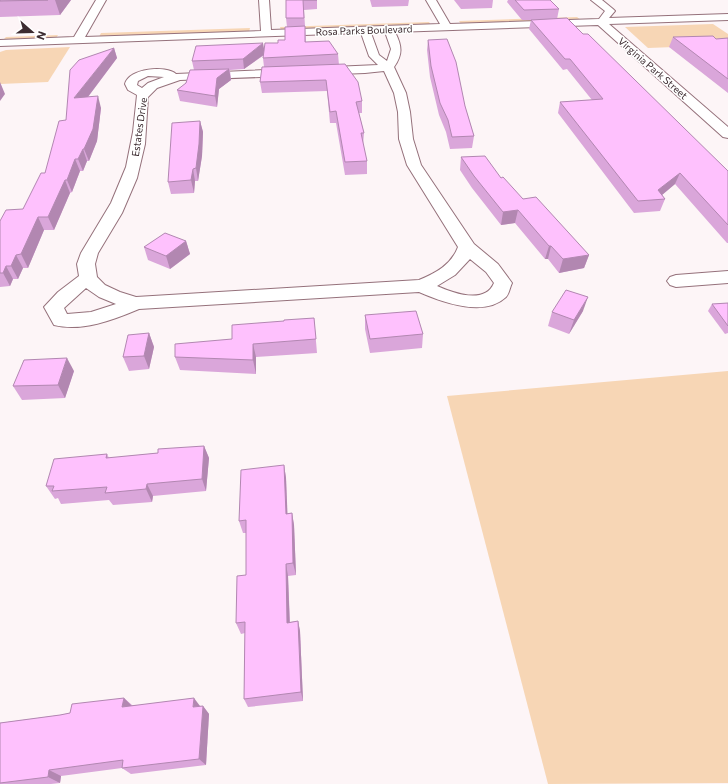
<svg xmlns="http://www.w3.org/2000/svg" width="728" height="784" viewBox="0 0 728 784" font-family="Commissioner,sans-serif">
<style>
.green{fill:#f7d6b5}
.lines{fill:none;stroke-linecap:round;stroke-linejoin:round}
.minor-casing{stroke:#95717b;stroke-width:2}
.minor{fill:#fff;fill-rule:evenodd}
.wall{fill:#daa6da}
.shaded-wall{fill:#b287b1}
.building{fill:#fec1fd;stroke:#b287b1}
.labels{text-anchor:middle;dominant-baseline:central;stroke-width:3;stroke-linejoin:round;paint-order:stroke}
.far-street-label{font-size:10px;fill:#3c2c31;stroke:#fff}
</style>
<rect width="100%" height="100%" fill="#fdf5f7"/>
<g class="green">
<path d="M577,17L581,20L461,24L459,21Z"/>
<path d="M429,22L431,25L281,30L280,27Z"/>
<path d="M713,24L728,34V45L648,48L625,27Z"/>
<path d="M250,28L249,32L99,37L101,33Z"/>
<path d="M58,35L56,38L3,40L6,37Z"/>
<path d="M70,47L48,82L0,84V52L6,50Z"/>
<path d="M728,371V783L548,784L447,396Z"/>
</g>
<g class="lines">
<defs>
<g id="minor">
<path d="M96,0H106L85,37L261,31L259,0H269L271,30L440,24L426,0H436L450,24L599,19L605,11L591,0H602L613,9L615,11L609,18L728,14V20L609,24L728,127V138L723,137L598,25L395,32C402,46 403,54 394,67L406,93L410,112L413,139L421,165L474,244L498,264L512,283C510,287 509,294 506,297C484,318 442,302 419,292L139,309C113,320 82,332 54,325L44,307L58,292L79,276L77,264L81,253L111,203L126,167L133,132L137,95L128,90L125,84C129,68 166,65 176,74L378,65L369,56L361,33L0,46V40L74,37ZM385,32L391,49L387,61L379,55L371,33ZM384,71L394,93L398,112L399,139L407,165L458,247C451,265 436,273 419,280L136,297L120,292L105,285L97,277L95,264L98,253L122,213L137,178L145,144L148,97L157,88L180,80L365,73ZM148,76L164,77L148,83L142,88L137,85L138,81ZM470,259L486,272L494,283C485,305 453,293 437,286L455,275ZM86,288L99,297L116,304L91,312L67,314L64,308Z"/>
<path d="M728,271V283L676,287L670,285L667,281L670,277L676,275Z"/>
</g>
</defs>
<use href="#minor" class="minor-casing"/>
<use href="#minor" class="minor"/>
</g>
<g class="wall">
<path d="M0,0H71L60,15L0,17Z"/>
<path d="M286,0H317V9L304,10L306,42L338,54L339,65L362,101V113H359L364,133L363,145L367,161V174L345,175L336,123H330L327,91L262,93L260,82L264,67L263,58L264,55L244,69L230,70L231,80L219,89L217,107L180,101L177,90L186,83L194,70L192,61L264,50L285,40L287,27L286,18Z"/>
<path d="M370,0H409L408,6L372,7Z"/>
<path d="M454,0H493L492,8L461,9Z"/>
<path d="M508,0H550L559,9L557,19L583,34L728,171V243H727L675,184L662,195L665,199L660,211L634,213L558,113L560,102L592,100L567,69L563,70L529,29L531,20H522L507,2Z"/>
<path d="M673,37L716,39L728,38V93L669,47Z"/>
<path d="M428,40L465,106L474,136L472,148L450,149L446,132L439,115L430,77L427,50Z"/>
<path d="M114,48L117,58L88,97L101,108L97,141L89,161H87L83,171H80L72,192L70,193L54,230H44L28,268H23L18,279H13L10,286L0,287V221L23,209L45,173L66,120Z"/>
<path d="M200,121L203,132L202,156L198,181H195L194,193L171,194L168,182Z"/>
<path d="M461,157L501,178L523,199L589,255L584,268L559,273L548,259H545L515,223L501,225L472,188L460,170Z"/>
<path d="M186,241L190,254L170,269L148,260L144,247Z"/>
<path d="M728,303V333L725,334L708,311L712,304Z"/>
<path d="M583,311L569,334L548,326L552,312Z"/>
<path d="M365,315L423,334L422,348L370,353L365,329Z"/>
<path d="M314,318L317,353L256,357V374L180,370L175,357L232,339L284,321Z"/>
<path d="M149,333L154,347L149,369L129,371L123,357Z"/>
<path d="M74,371L65,398L22,400L13,386Z"/>
<path d="M204,446L209,458L206,491L153,496L152,502L113,505L109,500L61,504L58,498L55,499L46,486L107,454L109,458L158,453Z"/>
<path d="M284,465L286,478L287,513H292L294,525L296,575L288,576L290,622L298,621L300,631L303,701L248,707L244,699L245,633L241,634L236,623L246,575V533H243L239,521Z"/>
<path d="M124,698L132,705L203,706L209,714L206,765L131,774L122,768L61,776L60,783L51,784H0V723L60,715L70,713Z"/>
</g>
<g class="shaded-wall">
<path d="M55,0H71L60,15Z"/>
<path d="M263,43L265,54L244,69L243,59Z"/>
<path d="M114,48L117,58L78,110L74,98Z"/>
<path d="M229,69L231,80L219,89L217,107L215,96L217,78Z"/>
<path d="M0,82L5,94L0,101Z"/>
<path d="M98,96L101,108L97,141L89,161L84,149Z"/>
<path d="M200,121L203,132L202,156L198,181L196,168Z"/>
<path d="M83,149L87,161L83,171L78,159Z"/>
<path d="M75,159L80,171L72,192L67,180Z"/>
<path d="M193,169L195,181L194,193L191,180Z"/>
<path d="M680,173L675,184L656,200L658,190Z"/>
<path d="M65,180L70,193L54,230L48,217Z"/>
<path d="M518,210L515,223L501,225L503,212Z"/>
<path d="M38,217L44,230L28,268L21,254Z"/>
<path d="M186,241L190,254L170,269L166,256Z"/>
<path d="M549,246H551L548,259H545Z"/>
<path d="M16,255L23,268L18,279L11,266Z"/>
<path d="M589,255L584,268L559,273L563,259Z"/>
<path d="M6,266L13,279L10,286L3,273Z"/>
<path d="M588,297L583,311L569,334L574,320Z"/>
<path d="M149,333L154,347L149,369L144,356Z"/>
<path d="M253,344L256,357V374L253,360Z"/>
<path d="M67,358L74,371L65,398L58,385Z"/>
<path d="M204,446L209,458L206,491L202,479Z"/>
<path d="M284,465L286,478L288,526L286,514Z"/>
<path d="M147,484L153,496L152,502L146,489Z"/>
<path d="M292,513L294,525L296,575L293,563Z"/>
<path d="M286,564L288,576L290,633L287,623Z"/>
<path d="M298,621L300,631L303,701L301,692Z"/>
<path d="M124,698L132,706L122,707Z"/>
<path d="M194,698L200,706L193,707Z"/>
<path d="M203,706L209,714L206,765L199,759Z"/>
<path d="M49,770L61,776L60,783L48,777Z"/>
</g>
<g class="building">
<path d="M0,0H48L0,1Z"/>
<path d="M286,0H317H303L304,18H286Z"/>
<path d="M515,0H550L559,9L524,10Z"/>
<path d="M567,18L583,34H588L728,171V225L680,173L658,190L665,199L638,201L560,102L603,99L570,59H565L531,20Z"/>
<path d="M305,26V42L329,41L338,54L263,58L265,43H278V40H285V27Z"/>
<path d="M713,36L716,39L728,38V79L673,37Z"/>
<path d="M447,39L456,62L465,106L474,136L452,137L448,120L440,103L431,66L428,40Z"/>
<path d="M263,43L243,59L192,61L196,46Z"/>
<path d="M114,48L74,98L98,96L93,129L84,149H83L78,159H75L67,180H65L48,217H38L21,254L16,255L11,266H6L3,273H0V221L6,210L23,209L41,173H45L59,121L66,120L70,70L79,60Z"/>
<path d="M345,64L358,82L362,101L356,102L364,133H361L367,161L345,162L336,111L330,112L326,80L260,82L262,67Z"/>
<path d="M229,69L217,78L215,96L177,90L186,83L190,70Z"/>
<path d="M200,121L199,144L196,168L193,169L191,180L168,182L172,123Z"/>
<path d="M485,156L501,178L503,177L523,199L536,197L589,255L563,259L551,246H549L518,210L503,212L474,176L461,157Z"/>
<path d="M165,233L186,241L166,256L144,247Z"/>
<path d="M566,290L588,297L574,320L552,312Z"/>
<path d="M728,303V326L712,304Z"/>
<path d="M416,311L423,334L370,339L365,315Z"/>
<path d="M314,318L316,339L253,344V360L175,357V344L232,339V325L284,321V320Z"/>
<path d="M149,333L144,356L123,357L128,335Z"/>
<path d="M67,358L58,385L13,386L24,360Z"/>
<path d="M204,446L202,479L147,484L146,489L105,493L107,487L52,491L54,486H46L54,459L107,454L106,458L158,453V449Z"/>
<path d="M284,465L286,514L292,513L293,563L286,564L287,623L298,621L301,692L244,699L245,622L236,623L237,576L246,575V520L239,521L241,470Z"/>
<path d="M124,698L122,707L194,698L193,707L203,706L199,759L122,768L123,760L49,770L48,777L0,783V723L60,715L70,713L72,704Z"/>
</g>
<g class="labels">
<g class="far-street-label">
<text transform="translate(364 30) rotate(-2)">Rosa Parks Boulevard</text>
<text transform="translate(653 68) rotate(41)">Virginia Park Street</text>
<text transform="translate(139 127) rotate(-82)">Estates Drive</text>
</g>
</g>
<g transform="translate(32 32) rotate(110)" stroke="#ffffff" stroke-width="3" paint-order="stroke">
<path d="M0-3L7 15L0 10L-7 15Z" fill="#3c2c31"/>
<text y="-6" font-size="11" font-weight="bold" text-anchor="middle" fill="#3c2c31">N</text>
</g>
</svg>
